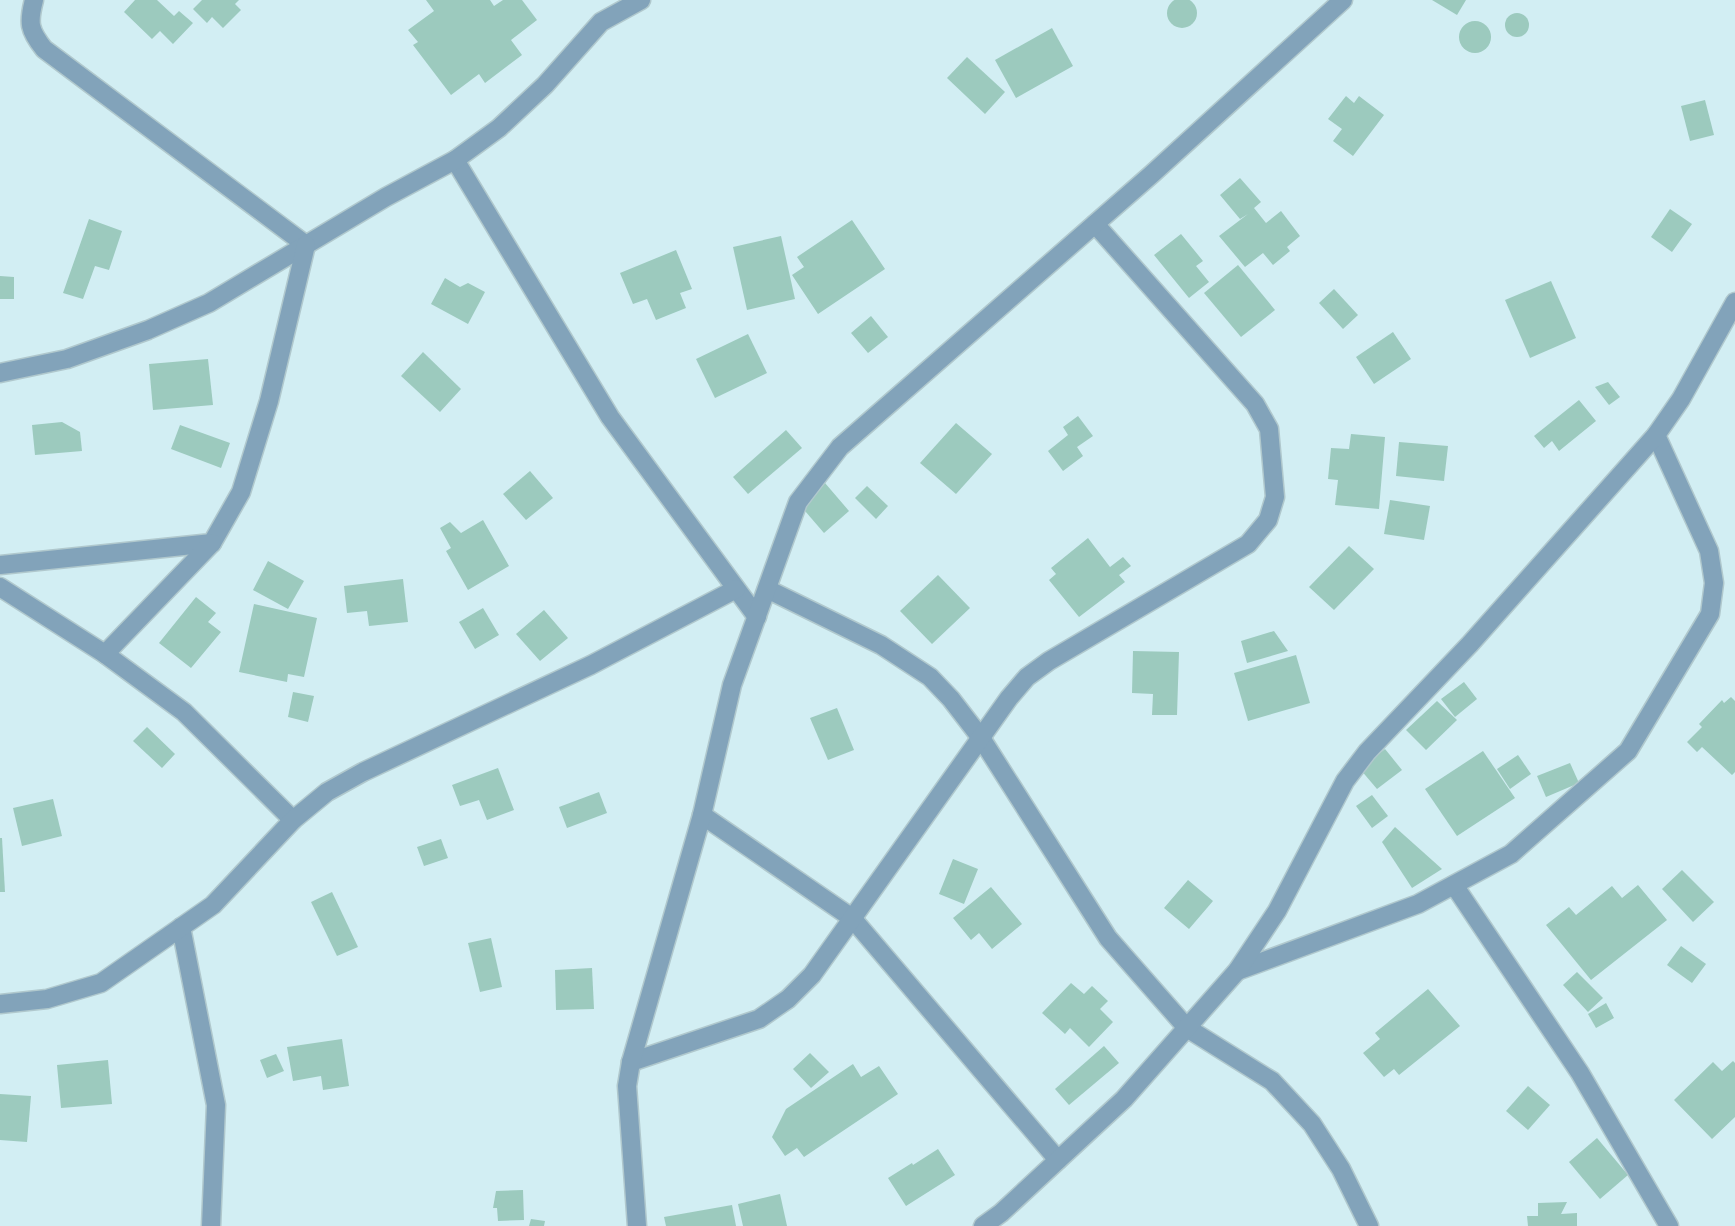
<svg xmlns="http://www.w3.org/2000/svg" width="1735" height="1226" viewBox="0 0 1735 1226" font-family="'Archivo Narrow',sans-serif">
<style>
.building{fill:#9ccabe}
.lines{fill:none;stroke-linecap:round;stroke-linejoin:round}
.street-casing{stroke:#b0c8cd;stroke-width:21}
.street{stroke:#82a3ba;stroke-width:18}
</style>
<rect width="100%" height="100%" fill="#d2eef3"/>
<g class="building">
<circle cx="1182" cy="13" r="15"/>
<path d="M135,0H157L174,16L179,11L193,23L173,44L160,31L152,39L124,12Z"/>
<path d="M202,0H239L235,4L241,10L223,28L212,17L207,23L193,9Z"/>
<path d="M426,0H490L494,6L503,0H522L537,20L511,40L522,55L485,83L479,74L451,95L413,45L418,42L408,30L434,11Z"/>
<path d="M1432,0H1466L1457,15Z"/>
<circle cx="1517" cy="25" r="12"/>
<circle cx="1475" cy="37" r="16"/>
<path d="M1052,28L1073,66L1016,98L995,60Z"/>
<path d="M967,57L1005,92L985,114L947,78Z"/>
<path d="M1346,96L1354,103L1359,96L1384,115L1353,156L1333,141L1342,129L1328,119Z"/>
<path d="M1705,100L1714,135L1690,141L1681,106Z"/>
<path d="M1240,178L1261,202L1254,208L1266,223L1281,211L1300,236L1287,247L1290,251L1273,265L1263,253L1245,267L1219,236L1248,214L1240,219L1220,195Z"/>
<path d="M1670,209L1692,224L1672,252L1651,237Z"/>
<path d="M89,219L122,231L109,270L95,266L83,299L63,293Z"/>
<path d="M852,220L885,269L818,314L792,275L804,267L797,257Z"/>
<path d="M1181,234L1203,261L1196,266L1209,282L1189,298L1154,255Z"/>
<path d="M781,236L795,299L747,310L733,247Z"/>
<path d="M676,250L692,289L680,293L686,308L656,320L647,299L633,304L620,273Z"/>
<path d="M1238,265L1275,310L1241,337L1204,293Z"/>
<path d="M0,276L14,277V299H0Z"/>
<path d="M445,278L460,287L468,283L485,292L468,324L431,304Z"/>
<path d="M1551,281L1576,338L1530,358L1505,300Z"/>
<path d="M1334,289L1358,315L1343,329L1319,303Z"/>
<path d="M871,316L888,337L868,353L851,333Z"/>
<path d="M1393,332L1411,359L1374,384L1356,357Z"/>
<path d="M748,334L767,373L715,398L696,359Z"/>
<path d="M423,352L461,389L440,412L401,376Z"/>
<path d="M208,359L213,405L153,410L149,364Z"/>
<path d="M1608,382L1620,397L1609,405L1595,387Z"/>
<path d="M1579,400L1596,421L1559,451L1552,441L1544,448L1534,436Z"/>
<path d="M1078,416L1093,436L1077,447L1083,456L1063,471L1048,451L1068,435L1063,427Z"/>
<path d="M62,422L80,432L82,451L35,455L32,425Z"/>
<path d="M956,423L992,454L956,494L920,463Z"/>
<path d="M180,425L230,443L221,468L171,449Z"/>
<path d="M786,430L802,448L748,494L733,477Z"/>
<path d="M1351,434L1385,437L1379,509L1335,505L1338,480L1328,479L1331,448L1349,449Z"/>
<path d="M1399,442L1448,446L1444,481L1396,476Z"/>
<path d="M530,471L553,498L526,520L503,494Z"/>
<path d="M825,483L849,511L824,533L799,504Z"/>
<path d="M867,486L888,506L876,519L855,498Z"/>
<path d="M1390,500L1430,506L1424,540L1384,534Z"/>
<path d="M483,520L509,566L468,590L446,551L451,548L440,528L450,522L461,533Z"/>
<path d="M1088,538L1110,567L1123,557L1131,566L1119,575L1125,582L1079,617L1049,580L1056,574L1051,568Z"/>
<path d="M1349,546L1374,569L1334,610L1309,587Z"/>
<path d="M268,561L304,581L288,609L253,590Z"/>
<path d="M938,575L970,608L932,644L900,611Z"/>
<path d="M403,579L408,622L369,626L367,611L347,613L344,586Z"/>
<path d="M196,597L216,613L208,622L221,632L191,668L159,643Z"/>
<path d="M254,604L317,618L304,677L288,674L287,682L239,672Z"/>
<path d="M483,608L499,635L475,649L459,622Z"/>
<path d="M544,610L568,638L540,661L516,634Z"/>
<path d="M1274,631L1288,651L1247,663L1241,641Z"/>
<path d="M1133,651L1179,652L1177,715H1152L1153,694L1132,693Z"/>
<path d="M1296,655L1310,703L1248,721L1234,673Z"/>
<path d="M1464,682L1477,699L1455,717L1441,699Z"/>
<path d="M293,692L314,696L308,722L288,717Z"/>
<path d="M1731,697L1735,701V772L1732,775L1702,747L1697,752L1687,742L1702,727L1699,724L1722,700L1724,703Z"/>
<path d="M1437,701L1457,720L1426,750L1406,730Z"/>
<path d="M837,708L854,750L828,760L810,718Z"/>
<path d="M147,727L175,754L162,768L133,741Z"/>
<path d="M1385,749L1402,770L1377,789L1360,769Z"/>
<path d="M1483,751L1515,798L1457,836L1425,789Z"/>
<path d="M1518,755L1531,774L1510,789L1497,769Z"/>
<path d="M1570,763L1579,783L1546,797L1537,776Z"/>
<path d="M498,768L514,810L487,820L479,800L460,806L452,785Z"/>
<path d="M599,792L607,813L567,828L559,807Z"/>
<path d="M1372,795L1388,816L1372,828L1356,806Z"/>
<path d="M53,799L62,836L22,846L13,808Z"/>
<path d="M1395,827L1442,869L1412,888L1382,842Z"/>
<path d="M0,838H2L5,892H0Z"/>
<path d="M441,839L448,858L424,866L417,847Z"/>
<path d="M953,859L978,869L964,904L939,894Z"/>
<path d="M1682,870L1714,902L1693,922L1662,889Z"/>
<path d="M1188,880L1213,901L1189,929L1164,908Z"/>
<path d="M1638,885L1667,920L1591,980L1546,925L1569,907L1576,915L1612,886L1622,898Z"/>
<path d="M991,887L1022,924L992,949L979,933L971,940L953,918Z"/>
<path d="M332,892L358,947L337,956L311,902Z"/>
<path d="M491,938L502,987L480,992L468,943Z"/>
<path d="M1681,946L1706,964L1692,983L1667,965Z"/>
<path d="M592,968L594,1009L556,1010L555,970Z"/>
<path d="M1577,972L1603,998L1588,1012L1563,985Z"/>
<path d="M1071,983L1084,994L1092,986L1108,1001L1100,1009L1113,1022L1089,1047L1070,1028L1065,1034L1042,1013Z"/>
<path d="M1428,989L1460,1026L1399,1075L1394,1069L1384,1077L1363,1053L1380,1039L1375,1033Z"/>
<path d="M1606,1003L1614,1018L1596,1028L1588,1014Z"/>
<path d="M342,1039L349,1086L323,1090L321,1076L293,1081L287,1047Z"/>
<path d="M1104,1046L1119,1063L1069,1105L1055,1089Z"/>
<path d="M810,1053L829,1072L811,1088L793,1069Z"/>
<path d="M276,1054L284,1071L267,1078L260,1060Z"/>
<path d="M108,1060L112,1104L61,1108L57,1065Z"/>
<path d="M1733,1061L1735,1063V1117L1712,1139L1674,1100L1713,1062L1722,1071Z"/>
<path d="M853,1064L861,1077L879,1066L898,1094L804,1157L797,1148L785,1156L772,1137L786,1109Z"/>
<path d="M1528,1086L1550,1105L1528,1130L1506,1111Z"/>
<path d="M0,1094L31,1096L27,1142L0,1140Z"/>
<path d="M1597,1138L1628,1175L1600,1199L1569,1162Z"/>
<path d="M938,1149L955,1175L906,1206L888,1178L912,1163L913,1165Z"/>
<path d="M523,1190L524,1220L498,1221L497,1208H493L496,1191Z"/>
<path d="M780,1194L787,1226H743L738,1204Z"/>
<path d="M1567,1202L1561,1214L1577,1213V1226H1528L1527,1216H1538V1203Z"/>
<path d="M732,1205L736,1226H666L664,1217Z"/>
<path d="M531,1219L545,1221L544,1226H529Z"/>
</g>
<g class="lines">
<defs>
<g id="street">
<path d="M34,0C28,23 29,30 44,49L306,245"/>
<path d="M455,160L610,417L757,617"/>
<path d="M0,373L67,359L148,330L209,303L386,197L455,160L499,128L545,85L601,22L641,0"/>
<path d="M0,565L212,543L241,492L269,401L306,245"/>
<path d="M0,587L105,654L184,712L293,820"/>
<path d="M767,589L881,645L930,677L951,699L981,738L1108,938L1187,1028L1272,1081L1312,1124L1341,1169L1369,1226"/>
<path d="M105,654L212,543"/>
<path d="M702,815L852,918L1058,1160"/>
<path d="M1454,885L1580,1073L1669,1226"/>
<path d="M181,927L216,1105L211,1226"/>
<path d="M1237,971L1418,904L1511,854L1628,751L1710,614L1714,583L1709,551L1656,435"/>
<path d="M0,1004L47,999L101,983L213,905L293,820L327,792L363,772L591,665L736,589"/>
<path d="M631,1062L759,1019L788,999L812,975L1009,698L1027,677L1049,661L1248,544L1268,520L1275,497L1269,429L1255,404L1095,224"/>
<path d="M637,1226L627,1086L631,1062L702,815L732,685L798,502L840,447L1152,174L1343,0"/>
<path d="M983,1226L1001,1213L1124,1099L1237,971L1277,911L1345,781L1367,752L1470,644L1656,435L1681,399L1735,302"/>
</g>
</defs>
<use href="#street" class="street-casing"/>
<use href="#street" class="street"/>
</g>
</svg>
